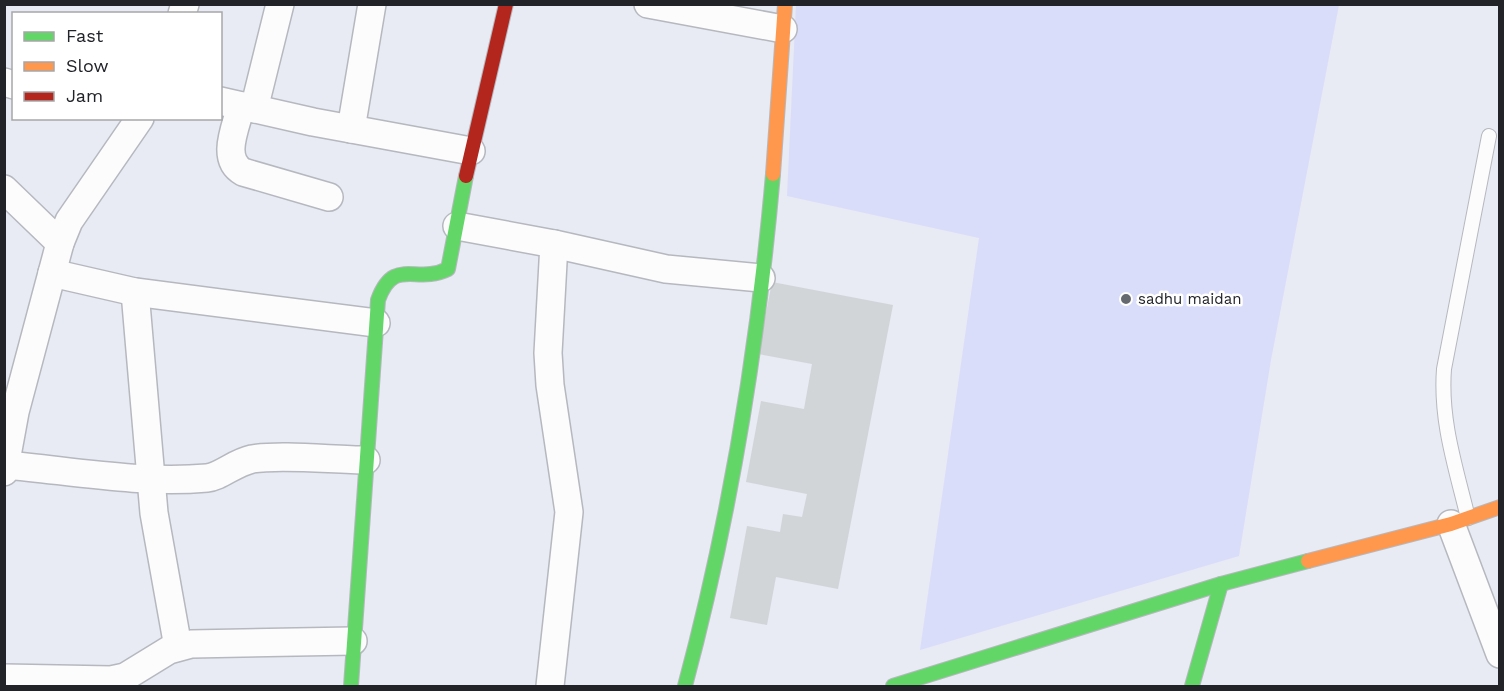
<svg xmlns="http://www.w3.org/2000/svg" width="1504" height="691" viewBox="0 0 1504 691" font-family="'Work Sans',sans-serif">
<style>
.green{fill:#d9ddfa}
.building{fill:#d1d5d7}
.lines{fill:none;stroke-linecap:round;stroke-linejoin:round}
.lane-casing{stroke:#b6b8bf;stroke-width:16}
.street-casing{stroke:#b6b8bf;stroke-width:30}
.fast-casing{stroke:#b6b8bf;stroke-width:16}
.slow-casing{stroke:#b6b8bf;stroke-width:16}
.jam-casing{stroke:#b6b8bf;stroke-width:16}
.lane{stroke:#fcfcfd;stroke-width:14}
.street{stroke:#fcfcfd;stroke-width:27}
.fast{stroke:#63d668;stroke-width:14}
.slow{stroke:#ff974d;stroke-width:14}
.jam{stroke:#b3261e;stroke-width:14}
.poi-dot{fill:#676970;stroke:#fff;stroke-width:2}
.labels{text-anchor:middle;dominant-baseline:central;stroke-width:5;stroke-linejoin:round;paint-order:stroke}
.poi-label{font-size:15px;fill:#222329;stroke:#fff;text-anchor:start}
</style>
<rect width="100%" height="100%" fill="#e8eaf4"/>
<path class="green" d="M796,5H1339L1271,360L1239,556L920,650L979,238L787,196Z"/>
<path class="building" d="M772,282L893,305L838,589L776,577L767,625L730,618L747,526L780,532L783,514L802,517L807,494L746,482L761,401L804,409L812,364L758,354Z"/>
<g class="lines">
<defs>
<path id="lane" d="M1468,518C1456,468 1440,421 1444,369L1489,136"/>
<g id="street">
<path d="M648,4L783,29"/>
<path d="M182,14L185,4"/>
<path d="M4,82L14,85"/>
<path d="M220,101L313,122L471,151"/>
<path d="M241,106C236,127 220,159 243,172L329,197"/>
<path d="M254,109L280,4"/>
<path d="M351,129L372,4"/>
<path d="M4,189L60,243"/>
<path d="M457,226L554,244L666,269L761,278"/>
<path d="M52,273L135,292L376,323"/>
<path d="M135,292L154,513L178,647"/>
<path d="M6,465C72,471 141,484 207,478C220,477 234,463 252,459C282,454 334,460 366,460"/>
<path d="M4,472L15,412L60,243L69,221L140,118"/>
<path d="M1451,524L1500,654"/>
<path d="M4,678L111,680L125,677L169,650L191,644L353,641"/>
<path d="M550,686L569,512L550,385L548,353L554,244"/>
</g>
<g id="fast">
<path d="M351,686L378,300C394,256 416,285 448,269L466,176"/>
<path d="M685,686C730,518 758,348 773,174"/>
<path d="M893,686L1221,584L1308,561"/>
<path d="M1192,686L1221,584"/>
</g>
<g id="slow">
<path d="M773,174L785,4"/>
<path d="M1308,561L1451,524L1500,507"/>
</g>
<path id="jam" d="M466,176L506,4"/>
</defs>
<use href="#lane" class="lane-casing"/>
<use href="#street" class="street-casing"/>
<use href="#fast" class="fast-casing"/>
<use href="#slow" class="slow-casing"/>
<use href="#jam" class="jam-casing"/>
<use href="#lane" class="lane"/>
<use href="#street" class="street"/>
<use href="#fast" class="fast"/>
<use href="#slow" class="slow"/>
<use href="#jam" class="jam"/>
</g>
<circle class="poi-dot" cx="1126" cy="299" r="6"/>
<g class="labels">
<g class="poi-label">
<text x="1138" y="299">sadhu maidan</text>
</g>
</g>
<rect width="1504" height="691" fill="none" stroke="#222329" stroke-width="12"/>
<rect x="12" y="12" width="210" height="108" fill="#ffffff" stroke="#a7a7a9" stroke-width="1.5"/>
<rect x="24" y="32" width="30" height="9" fill="#63d668" stroke="#a7a7a9" stroke-width="1.5"/>
<text x="66" y="42" font-size="18" fill="#222329">Fast</text>
<rect x="24" y="62" width="30" height="9" fill="#ff974d" stroke="#a7a7a9" stroke-width="1.5"/>
<text x="66" y="72" font-size="18" fill="#222329">Slow</text>
<rect x="24" y="92" width="30" height="9" fill="#b3261e" stroke="#a7a7a9" stroke-width="1.5"/>
<text x="66" y="102" font-size="18" fill="#222329">Jam</text>
</svg>
